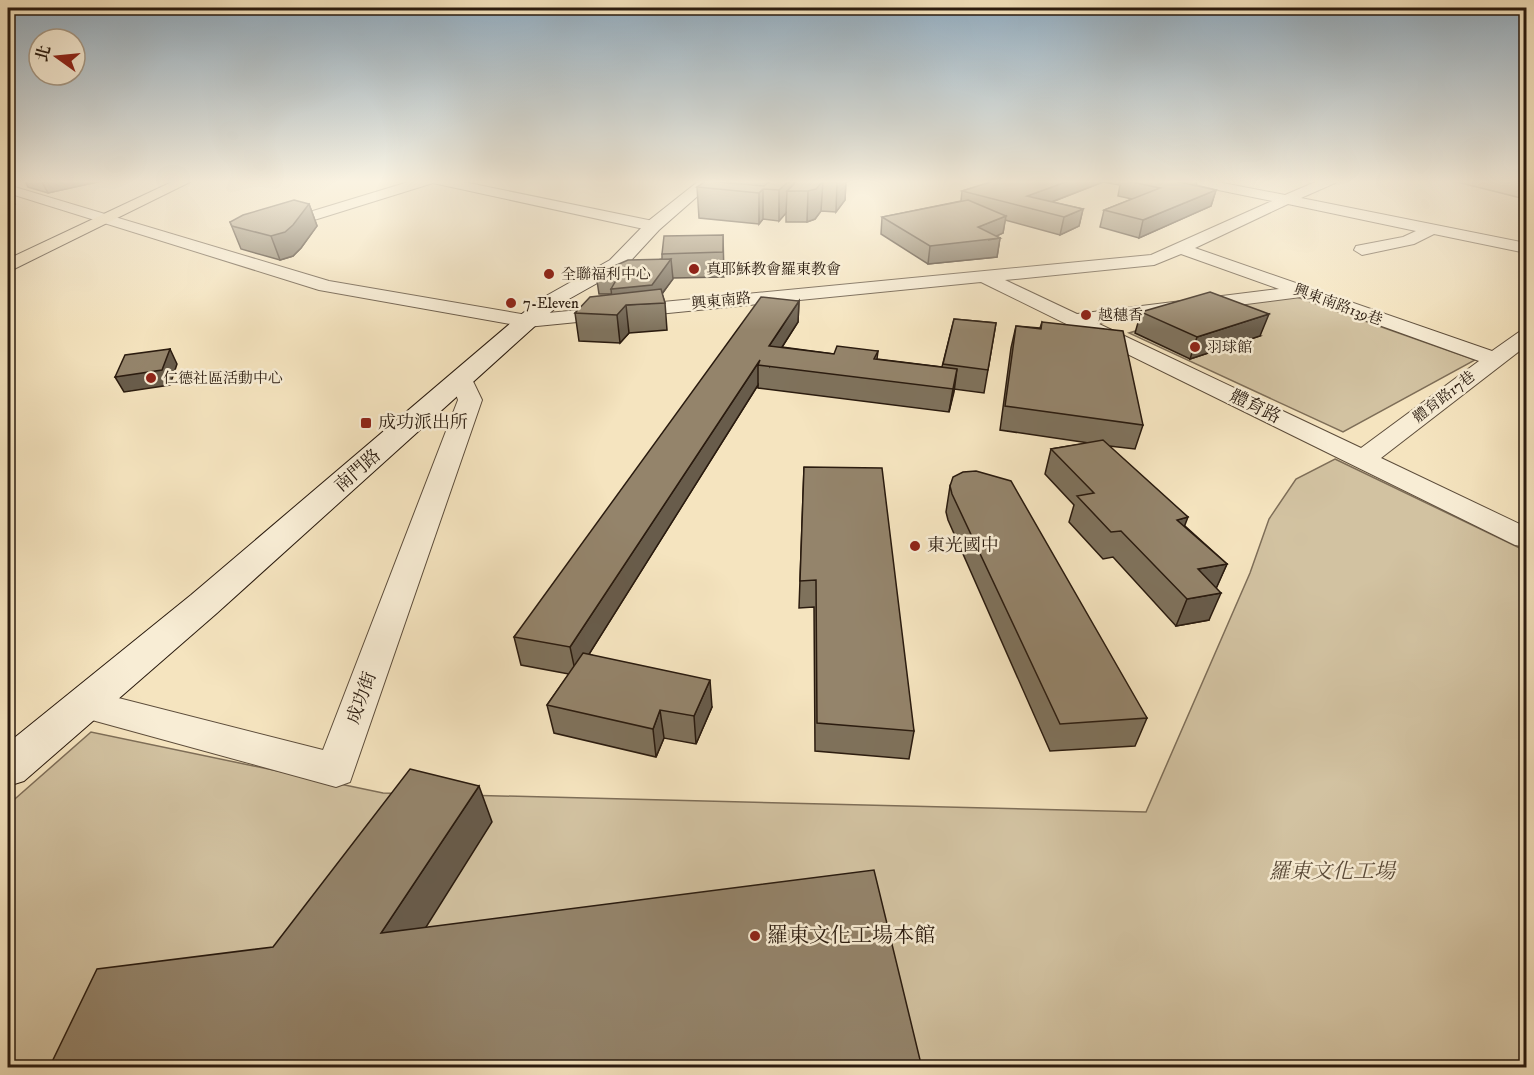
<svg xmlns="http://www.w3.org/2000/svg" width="1534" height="1075" viewBox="0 0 1534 1075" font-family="'IM FELL DW Pica','Noto Serif TC',serif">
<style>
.green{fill:#d2c2a1;stroke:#7e6e58;stroke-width:1.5}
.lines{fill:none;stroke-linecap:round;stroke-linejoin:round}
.street-casing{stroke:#5d4d3b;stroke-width:2}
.secondary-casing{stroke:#2a1b0f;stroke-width:2}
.primary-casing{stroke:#2a1b0f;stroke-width:2}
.street{fill:#f8edd5;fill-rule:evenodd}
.secondary{fill:#f8edd5;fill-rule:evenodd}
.primary{fill:#f5e4bf;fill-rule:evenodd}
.wall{fill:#7f725c;stroke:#2a1b0f;stroke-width:1.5}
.shaded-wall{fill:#685c4b;stroke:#2a1b0f;stroke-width:1.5}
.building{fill:#94846b;stroke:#2a1b0f;stroke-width:1.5}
.poi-dot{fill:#8f2418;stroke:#f8edd5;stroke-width:2}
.labels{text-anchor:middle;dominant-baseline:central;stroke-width:5;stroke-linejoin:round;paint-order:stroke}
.far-poi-label{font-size:15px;fill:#2a1b0f;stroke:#f8edd5;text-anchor:start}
.far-street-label{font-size:15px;fill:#2a1b0f;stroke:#f8edd5}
.street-label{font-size:18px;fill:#2a1b0f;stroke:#f8edd5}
.poi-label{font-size:18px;fill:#2a1b0f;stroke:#f8edd5;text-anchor:start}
.near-park-label{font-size:21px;font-style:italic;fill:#5c4d3b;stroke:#f8edd5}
.near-poi-label{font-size:21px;fill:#2a1b0f;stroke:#f8edd5;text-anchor:start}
</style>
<rect width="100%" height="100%" fill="#f5e4bf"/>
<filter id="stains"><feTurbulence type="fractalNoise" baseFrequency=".00333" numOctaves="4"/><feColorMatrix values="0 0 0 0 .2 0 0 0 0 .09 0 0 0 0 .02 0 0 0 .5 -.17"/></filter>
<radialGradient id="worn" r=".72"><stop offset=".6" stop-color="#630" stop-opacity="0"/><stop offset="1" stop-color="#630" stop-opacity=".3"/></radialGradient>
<g class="green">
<path d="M1449,180H1526V198L1517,197Z"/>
<path d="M1294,296L1475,360L1343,432L1129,333L1215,307Z"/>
<path d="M1335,459L1526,551V1067H8V805L91,732L383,793L1146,812L1250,573L1269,519L1296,479Z"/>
</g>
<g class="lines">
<defs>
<g id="street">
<path d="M415,180H454L653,221L661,226L653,231L433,183L282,230L276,232L268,227L270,224Z"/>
<path d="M1182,180H1207L1285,195L1320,180H1336L1335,183L1301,198L1526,243V253L1434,234L1414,244L1362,255L1354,250L1356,246L1403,237L1416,231L1288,204L1195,248L1492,351L1519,332L1526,330V346L1381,458L1526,527V547L1515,545L981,282L527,327L319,290L8,193V185L329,281L527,315L1151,255L1272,201L1189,184ZM1181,254L1279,289L1077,314L1005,280L1154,265ZM1301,297L1479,361L1361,448L1097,323Z"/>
<path d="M462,373L470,375L482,400L350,782L336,787L70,714L64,704L70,694L83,689L323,750L458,400L451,380L454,375Z"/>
</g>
<path id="secondary" d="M700,180H716L659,230L624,268L560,304L535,326L217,613L24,781L8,786V743L191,595L519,316L546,296L610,260L647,222Z"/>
<path id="primary" d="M176,180H194L8,272V259Z"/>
</defs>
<use href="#street" class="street-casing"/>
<use href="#secondary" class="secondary-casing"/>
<use href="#primary" class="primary-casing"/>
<use href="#street" class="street"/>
<use href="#secondary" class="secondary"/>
<use href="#primary" class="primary"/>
</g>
<g class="wall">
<path d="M17,180H106L48,193L28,187L25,181Z"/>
<path d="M717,180H794V183L846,180L845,200L836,212L821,211L815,219L807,222H786V213L779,221L763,219L759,224L699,218L697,187L717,182Z"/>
<path d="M997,180H1192L1197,182L1196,185L1216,190L1211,206L1139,238L1100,227L1104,210L1132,199L1118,196L1120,185L1103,182L1052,202L1083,209L1079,226L1060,235L1005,220L1003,233L996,236L1000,238L997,257L928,264L881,234L882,217L961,201L962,191Z"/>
<path d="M309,204L317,226L301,248L293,256L280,260L241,249L230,222Z"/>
<path d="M723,235L724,277L673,278L662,294L665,303L667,330L629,333L620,343L579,341L575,313L611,294H599L596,274L662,259V254Z"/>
<path d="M799,301L798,322L782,347L834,354L878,351L877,359L942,367L954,319L996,323L984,393L954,389L949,412L758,388V385L589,654L712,707L696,744L664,738L656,757L554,733L547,705L569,674L521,665L514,637Z"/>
<path d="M1141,312L1260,336L1190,359L1135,333Z"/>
<path d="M1042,322L1143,425L1135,449L1109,446L1185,526L1227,564L1216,588L1209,620L1176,626L1113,557L1103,559L1069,522L1074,505L1045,474L1051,449L1089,443L1000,430L1011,348L1016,326L1040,328Z"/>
<path d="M804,467L914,731L909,759L815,751L814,607L799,608Z"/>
<path d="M950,486L1147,718L1135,746L1050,751L948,520L946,512Z"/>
</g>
<g class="shaded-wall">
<path d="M53,180H106L48,193L42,182Z"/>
<path d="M779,180H794V191H787L786,213L779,221Z"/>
<path d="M839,180H846L845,200L836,212L837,182Z"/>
<path d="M1071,180H1104L1103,182L1033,209L1027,196Z"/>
<path d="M823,181L821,211L815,219L807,222L808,191Z"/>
<path d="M763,189V219L759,224V193Z"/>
<path d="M1216,190L1211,206L1139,238L1143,220Z"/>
<path d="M8,199H11L15,204L8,206Z"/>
<path d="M309,204L317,226L301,248L293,256L280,260L271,236Z"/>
<path d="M1083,209L1079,226L1060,235L1064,217Z"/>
<path d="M1006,216L1003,233L988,240L1000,238L997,257L928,264L930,246Z"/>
<path d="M671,259L673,279L655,303L626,305L629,333L620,343L617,315L613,309L611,289Z"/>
<path d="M799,301L798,322L770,366L769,346Z"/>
<path d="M1269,314L1260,336L1190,359L1197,337Z"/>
<path d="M170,349L177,364L170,385L124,392L115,377Z"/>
<path d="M760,360L758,365V385L576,675L570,647Z"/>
<path d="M957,369L954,392L949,412L953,389Z"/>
<path d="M1188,517L1178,543L1177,520Z"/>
<path d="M1227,564L1215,591L1198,569Z"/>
<path d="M1221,593L1209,620L1176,626L1187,599Z"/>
<path d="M710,680L712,707L696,744L694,716Z"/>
<path d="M660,710L664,738L656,757L653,729Z"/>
<path d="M479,786L492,822L401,967L381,933Z"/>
</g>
<g class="building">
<path d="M34,180H53L42,182Z"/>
<path d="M771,180H790L779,190L763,189L759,193L697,187L706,181L764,186Z"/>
<path d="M798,180H839L837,182L823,181L816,189L808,191H787Z"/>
<path d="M997,180H1071L1027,196L1083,209L1064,217L962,191Z"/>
<path d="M1122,180H1170L1216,190L1143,220L1104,210L1160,188Z"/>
<path d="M294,200L309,204L293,225L285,232L271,236L232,226L230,222L243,215Z"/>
<path d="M968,200L1006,216L978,227L1000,238L930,246L882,217Z"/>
<path d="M723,235V252L662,254L664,236Z"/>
<path d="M671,259L652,285L611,289L619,275L596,274L628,260Z"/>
<path d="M661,289L665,303L626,305L617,315L575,313L590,297Z"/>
<path d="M1210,292L1269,314L1197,337L1141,312Z"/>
<path d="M761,297L799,301L769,346L834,354L837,346L878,351L874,359L957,369L953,389L758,365L760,360L570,647L514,637Z"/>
<path d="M954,319L996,323L988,370L943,364Z"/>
<path d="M1042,322L1123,331L1143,425L1005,406L1016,326L1041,329Z"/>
<path d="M170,349L162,370L115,377L125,355Z"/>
<path d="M1103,440L1188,517L1177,520L1227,564L1198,569L1221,593L1187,599L1121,531L1111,532L1077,496L1094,493L1051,449Z"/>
<path d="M804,467L882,468L914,731L817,723L816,580L800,581Z"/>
<path d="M976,471L1011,481L1147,718L1060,724L952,494L950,486L953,477L963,472Z"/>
<path d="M583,653L710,680L694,716L660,710L653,729L547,705Z"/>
<path d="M410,769L479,786L381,933L874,870L922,1068H49L97,969L273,947Z"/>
</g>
<linearGradient id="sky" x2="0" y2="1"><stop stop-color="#91acc0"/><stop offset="0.55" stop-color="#faf3e2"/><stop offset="1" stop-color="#faf3e2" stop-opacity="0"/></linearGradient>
<rect width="1534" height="330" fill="url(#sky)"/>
<g class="poi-dot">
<circle cx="694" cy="269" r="6"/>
<circle cx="549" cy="274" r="6"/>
<circle cx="511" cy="303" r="6"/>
<circle cx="1086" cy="315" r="6"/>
<circle cx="1195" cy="347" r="6"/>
<circle cx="151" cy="378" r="6"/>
<rect x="360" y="417" width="12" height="12" rx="3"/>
<circle cx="915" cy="546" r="6"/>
<circle cx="755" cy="936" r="6"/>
</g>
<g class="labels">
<g class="far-poi-label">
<text x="706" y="269">真耶穌教會羅東教會</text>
<text x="561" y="274">全聯福利中心</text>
<text x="523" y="303">7-Eleven</text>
<text x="1098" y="315">越穗香</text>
<text x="1207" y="347">羽球館</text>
<text x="163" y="378">仁德社區活動中心</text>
</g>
<g class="far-street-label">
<text transform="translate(721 301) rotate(-6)">興東南路</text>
<text transform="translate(1338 305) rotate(20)">興東南路139巷</text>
<text transform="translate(1444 397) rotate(-38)">體育路17巷</text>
</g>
<g class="street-label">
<text transform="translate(1255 407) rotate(26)">體育路</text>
<text transform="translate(358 471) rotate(-41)">南門路</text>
<text transform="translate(362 698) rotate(-70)">成功街</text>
</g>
<g class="poi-label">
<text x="378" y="423">成功派出所</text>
<text x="927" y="546">東光國中</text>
</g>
<g class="near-park-label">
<text x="1332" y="872">羅東文化工場</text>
</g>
<g class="near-poi-label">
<text x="767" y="936">羅東文化工場本館</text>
</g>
</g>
<rect width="1534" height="1075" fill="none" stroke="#f5e4bf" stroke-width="30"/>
<rect x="9" y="9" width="1516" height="1057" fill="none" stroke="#2a1b0f" stroke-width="3"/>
<rect x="15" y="15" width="1504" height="1045" fill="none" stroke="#2a1b0f" stroke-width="1.5"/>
<g transform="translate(57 57) rotate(285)"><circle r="28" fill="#f8edd5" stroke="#a69986" stroke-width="1.5"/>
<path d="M0-4.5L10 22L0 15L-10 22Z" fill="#8f2418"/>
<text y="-9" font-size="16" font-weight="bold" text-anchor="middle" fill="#2a1b0f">北</text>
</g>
<rect width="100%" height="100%" filter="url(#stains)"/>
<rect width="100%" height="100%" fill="url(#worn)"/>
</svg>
